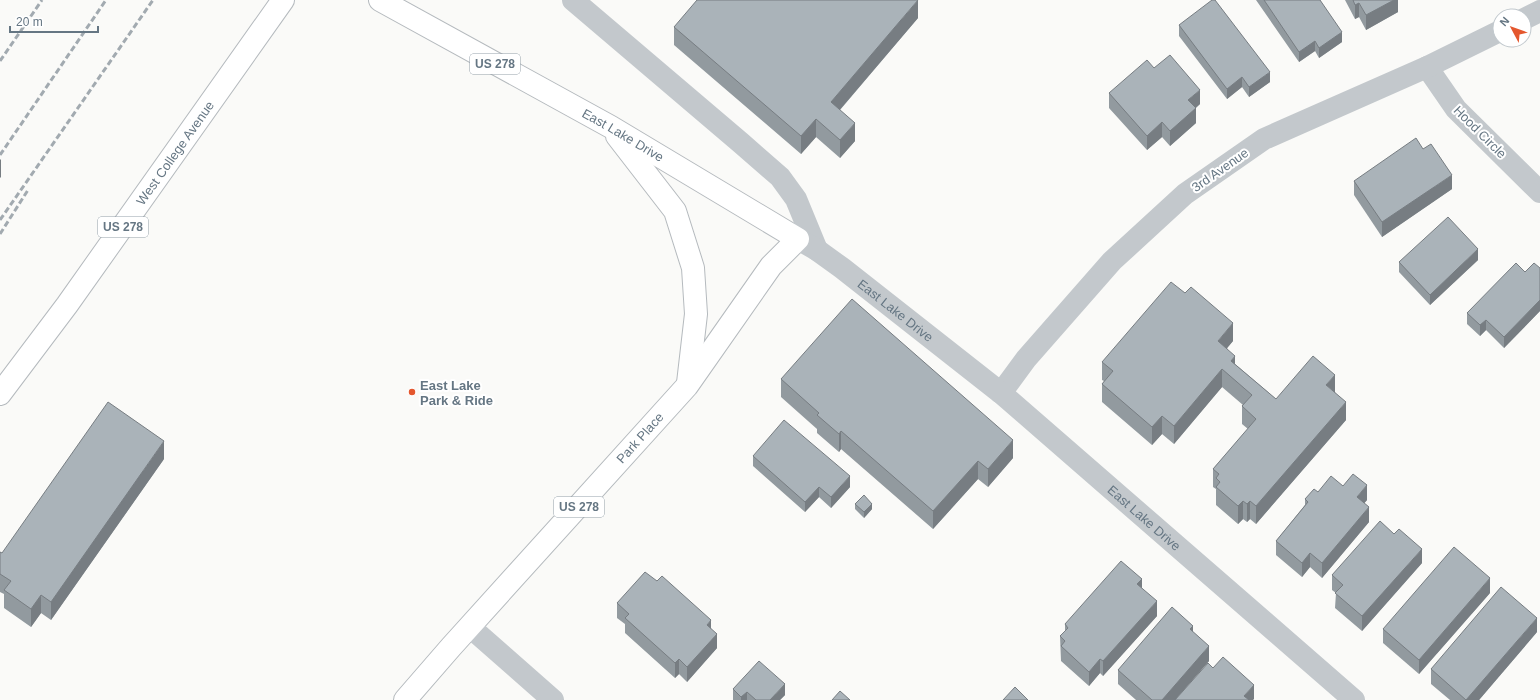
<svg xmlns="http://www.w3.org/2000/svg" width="1540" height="700" viewBox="0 0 1540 700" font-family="Helvetica,sans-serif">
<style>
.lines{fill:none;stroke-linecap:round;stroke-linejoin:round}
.primary-casing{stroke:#b5babe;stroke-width:24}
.minor{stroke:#c3c8cc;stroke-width:22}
.tertiary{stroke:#c3c8cc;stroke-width:22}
.primary{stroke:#fff;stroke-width:22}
.rail{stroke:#a2aab0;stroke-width:3;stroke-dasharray:6 3;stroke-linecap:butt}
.wall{fill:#929a9f}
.shaded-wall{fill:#777d82}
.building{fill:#aab3b9;stroke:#777d82}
.poi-dot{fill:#e4572e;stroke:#fff;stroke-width:1.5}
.labels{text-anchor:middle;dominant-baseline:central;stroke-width:4;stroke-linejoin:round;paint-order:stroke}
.shield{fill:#fff;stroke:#939fa8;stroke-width:1}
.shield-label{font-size:12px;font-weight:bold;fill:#657683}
.street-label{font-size:13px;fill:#657683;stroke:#fff}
.poi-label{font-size:13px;font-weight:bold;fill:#657683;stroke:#fff;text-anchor:start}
</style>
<rect width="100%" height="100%" fill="#fafaf8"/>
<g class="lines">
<defs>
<g id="primary">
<path id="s2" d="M380,0L611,127L798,239L771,266L687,386L451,647L405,700"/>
<path d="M617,136L675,211L693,268L696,314L688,383"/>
<path id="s3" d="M0,394L67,305L283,0"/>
</g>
</defs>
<use href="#primary" class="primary-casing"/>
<g class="minor">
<path d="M573,0L741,143L780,177L796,199L817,250"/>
<path d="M1524,19L1540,11"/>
<path d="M1427,67L1456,109L1540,192"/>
<path d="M1001,393L1026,359L1112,261L1185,194L1264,139L1427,67L1500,31"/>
<path d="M470,627L553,700"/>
</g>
<path class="tertiary" id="s1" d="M798,239L817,250L842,268L1001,393L1354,700"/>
<use href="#primary" class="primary"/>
<g class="rail">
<path d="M0,61L42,0"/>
<path d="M0,155L106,0"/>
<path d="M0,220L153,0"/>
<path d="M0,234L28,190"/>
</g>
</g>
<g class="wall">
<path d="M1256,0H1320L1342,42L1319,58L1315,51L1299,62Z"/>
<path d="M1345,0H1398V12L1366,30L1359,17L1355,19Z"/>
<path d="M918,18L840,110L855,141L840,158L816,137L801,154L674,45V27Z"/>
<path d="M1179,25L1270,82L1249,97L1242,87L1227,99L1179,36Z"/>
<path d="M1154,68L1200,104L1196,108V123L1170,146L1162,137L1147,150L1109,108V93Z"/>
<path d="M1354,181L1452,189L1382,237L1354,195Z"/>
<path d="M1478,260L1430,305L1399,272V262Z"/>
<path d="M1540,268V311L1504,348L1486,330L1480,336L1467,324V313L1525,272Z"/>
<path d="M1233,341L1227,348L1235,364L1276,399L1335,392L1346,420L1256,524L1250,519L1247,522L1243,519L1238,524L1216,505V489L1213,487V469L1248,429L1242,424V406L1243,405L1222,387L1174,444L1162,434L1152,445L1102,402V384L1104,381L1102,380V362Z"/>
<path d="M781,379L1013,458L988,487L978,479L933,529L841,449L839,452L817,433V429L781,397Z"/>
<path d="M753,456L850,487L831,508L819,497L805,512L753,466Z"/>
<path d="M164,459L51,620L41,613L31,627L4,608V594L0,592V552L2,553Z"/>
<path d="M1343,486L1367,500L1364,503L1369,522L1322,578L1310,567L1302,577L1276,555V541L1305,505V499L1318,492Z"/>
<path d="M855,504L872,509L864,518L855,509Z"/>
<path d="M1422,563L1362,631L1335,608L1336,593L1332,590V575Z"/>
<path d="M657,581L711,628L717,648L687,682L679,674L675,678L625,633V624L617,618V603Z"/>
<path d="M1142,588L1157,616L1103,676L1100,673L1089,686L1061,661L1060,636L1065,631V624Z"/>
<path d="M1490,593L1419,674L1383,643V629Z"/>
<path d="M1193,632L1209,661L1175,700H1136L1118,684V670Z"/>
<path d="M1537,632L1479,700H1450L1431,684V669Z"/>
<path d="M733,689L785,695L780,700H733Z"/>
</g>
<g class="shaded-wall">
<path d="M918,0V18L831,120V102Z"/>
<path d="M1394,0H1398V12L1366,30V15Z"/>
<path d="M1359,3V17L1355,19V5Z"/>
<path d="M1342,32V42L1319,58V48Z"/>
<path d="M1315,41V51L1299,62V52Z"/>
<path d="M1270,72V82L1249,97V87Z"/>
<path d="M1242,77V87L1227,99V89Z"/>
<path d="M1200,90V104L1188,114V100Z"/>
<path d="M1196,108V123L1170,146V131Z"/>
<path d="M816,119V137L801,154V136Z"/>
<path d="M1162,122V137L1147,150V136Z"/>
<path d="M855,123V141L840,158V140Z"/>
<path d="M1,159V177L0,178V160Z"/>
<path d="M1452,175V189L1382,237V222Z"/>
<path d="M1478,249V260L1430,305V295Z"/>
<path d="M1540,300V311L1504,348V337Z"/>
<path d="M1486,320V330L1480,336V325Z"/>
<path d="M1233,323V341L1218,359V341Z"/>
<path d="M1235,356V374L1231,361Z"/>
<path d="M1222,369V387L1174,444V426Z"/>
<path d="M1335,375V393L1326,385Z"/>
<path d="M1346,402V420L1256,524V506Z"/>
<path d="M1162,416V434L1152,445V427Z"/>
<path d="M841,431V449L839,452V434Z"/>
<path d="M1013,440V458L988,487V469Z"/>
<path d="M164,441V459L51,620V602Z"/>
<path d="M978,461V479L933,529V511Z"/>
<path d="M850,476V487L831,508V497Z"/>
<path d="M1367,485V500L1357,512V497Z"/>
<path d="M819,487V497L805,512V502Z"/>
<path d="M1243,501V519L1238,524V506Z"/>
<path d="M1250,501V519L1247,522V504Z"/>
<path d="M872,504V509L864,518V512Z"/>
<path d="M1369,507V522L1322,578V563Z"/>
<path d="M1422,549V563L1362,631V616Z"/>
<path d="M1310,553V567L1302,577V563Z"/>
<path d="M1490,578V593L1419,674V660Z"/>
<path d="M1142,579V594L1137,584Z"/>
<path d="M41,595V613L31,627V609Z"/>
<path d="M1157,601V616L1103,676V661Z"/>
<path d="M1537,618V632L1479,700H1466Z"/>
<path d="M711,620V635L707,625Z"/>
<path d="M1193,626V640L1190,629Z"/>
<path d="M717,634V648L687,682V667Z"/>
<path d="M1209,646V661L1175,700H1162Z"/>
<path d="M679,659V674L675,678V663Z"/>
<path d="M1100,659V673L1089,686V672Z"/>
<path d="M785,684V695L780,700H770Z"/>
<path d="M1254,685V699L1253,700H1244V696Z"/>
<path d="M747,692V700H741V697Z"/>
</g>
<g class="building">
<path d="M697,0H918L831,102L855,123L840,140L816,119L801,136L674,27Z"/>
<path d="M1212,0H1215L1270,72L1249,87L1242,77L1227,89L1179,25Z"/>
<path d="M1264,0H1320L1342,32L1319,48L1315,41L1299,52Z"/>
<path d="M1353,0H1394L1366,15L1359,3L1355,5Z"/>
<path d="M1170,55L1200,90L1188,100L1196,108L1170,131L1162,122L1147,136L1109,93L1147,60L1154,68Z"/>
<path d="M1416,138L1423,149L1431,144L1452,175L1382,222L1354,181Z"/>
<path d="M1448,217L1478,249L1430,295L1399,262Z"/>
<path d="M1516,263L1525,272L1534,263L1540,268V300L1504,337L1486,320L1480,325L1467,313Z"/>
<path d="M1171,282L1185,293L1191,287L1233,323L1218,341L1235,356L1231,361L1276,399L1313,356L1335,375L1326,385L1346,402L1256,506L1250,501L1247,504L1243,501L1238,506L1216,487L1220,482L1216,478L1219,474L1213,469L1256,419L1242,406L1252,395L1222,369L1174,426L1162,416L1152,427L1102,384L1113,371L1102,362Z"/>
<path d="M852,299L1013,440L988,469L978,461L933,511L841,431L839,434L817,415L819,413L781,379Z"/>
<path d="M108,402L164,441L51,602L41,595L31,609L4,590L11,581L0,574V552L2,553Z"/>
<path d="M784,420L850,476L831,497L819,487L805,502L753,456Z"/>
<path d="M1353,474L1367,485L1357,497L1369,507L1322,563L1310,553L1302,563L1276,541L1308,502L1305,499L1314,489L1318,492L1331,476L1343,486Z"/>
<path d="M864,495L872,504L864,512L855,504Z"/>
<path d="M1380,521L1394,534L1399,529L1422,549L1362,616L1335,593L1343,585L1332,575Z"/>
<path d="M1454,547L1490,578L1419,660L1383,629Z"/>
<path d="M1121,561L1142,579L1137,584L1157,601L1103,661L1100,659L1089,672L1061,646L1065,641L1060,636L1068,628L1065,624Z"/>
<path d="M645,572L657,581L662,576L711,620L707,625L717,634L687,667L679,659L675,663L625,618L629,614L617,603Z"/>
<path d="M1501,587L1537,618L1466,700L1431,669Z"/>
<path d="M1172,607L1193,626L1190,629L1209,646L1162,700H1152L1118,670Z"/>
<path d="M1223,657L1254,685L1244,696L1249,700H1175L1208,663L1213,668Z"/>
<path d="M759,661L785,684L770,700H756L747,692L741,697L733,689Z"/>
<path d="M1015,687L1028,700H1003Z"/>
<path d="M840,691L850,700H832Z"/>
</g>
<circle class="poi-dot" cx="412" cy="392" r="4"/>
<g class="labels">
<g class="shield">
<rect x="470" y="54" width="50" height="20" rx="3"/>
<rect x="98" y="217" width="50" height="20" rx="3"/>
<rect x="554" y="497" width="50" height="20" rx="3"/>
</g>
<g class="shield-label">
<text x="495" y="64">US 278</text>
<text x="123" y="227">US 278</text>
<text x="579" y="507">US 278</text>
</g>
<g class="street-label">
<text transform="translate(1480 132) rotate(45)">Hood Circle</text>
<text stroke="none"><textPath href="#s2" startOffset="278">East Lake Drive</textPath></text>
<text stroke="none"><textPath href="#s3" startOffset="298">West College Avenue</textPath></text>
<text transform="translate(1220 170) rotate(-35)">3rd Avenue</text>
<text stroke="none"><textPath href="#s1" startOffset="121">East Lake Drive</textPath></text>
<text transform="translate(640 438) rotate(-48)">Park Place</text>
<text stroke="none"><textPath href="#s1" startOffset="445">East Lake Drive</textPath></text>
</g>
<g class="poi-label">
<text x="420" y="385">East Lake<tspan x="420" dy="15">Park &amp; Ride</tspan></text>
</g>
</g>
<g transform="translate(1512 28) rotate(311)"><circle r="19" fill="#ffffff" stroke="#c1c8cd"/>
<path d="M0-3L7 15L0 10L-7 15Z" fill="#e4572e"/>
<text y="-6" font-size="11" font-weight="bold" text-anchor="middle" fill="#657683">N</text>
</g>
<path d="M10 26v6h88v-6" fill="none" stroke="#657683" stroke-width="2"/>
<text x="16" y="26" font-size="12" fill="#657683" stroke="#ffffff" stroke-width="3" paint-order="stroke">20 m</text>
</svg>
